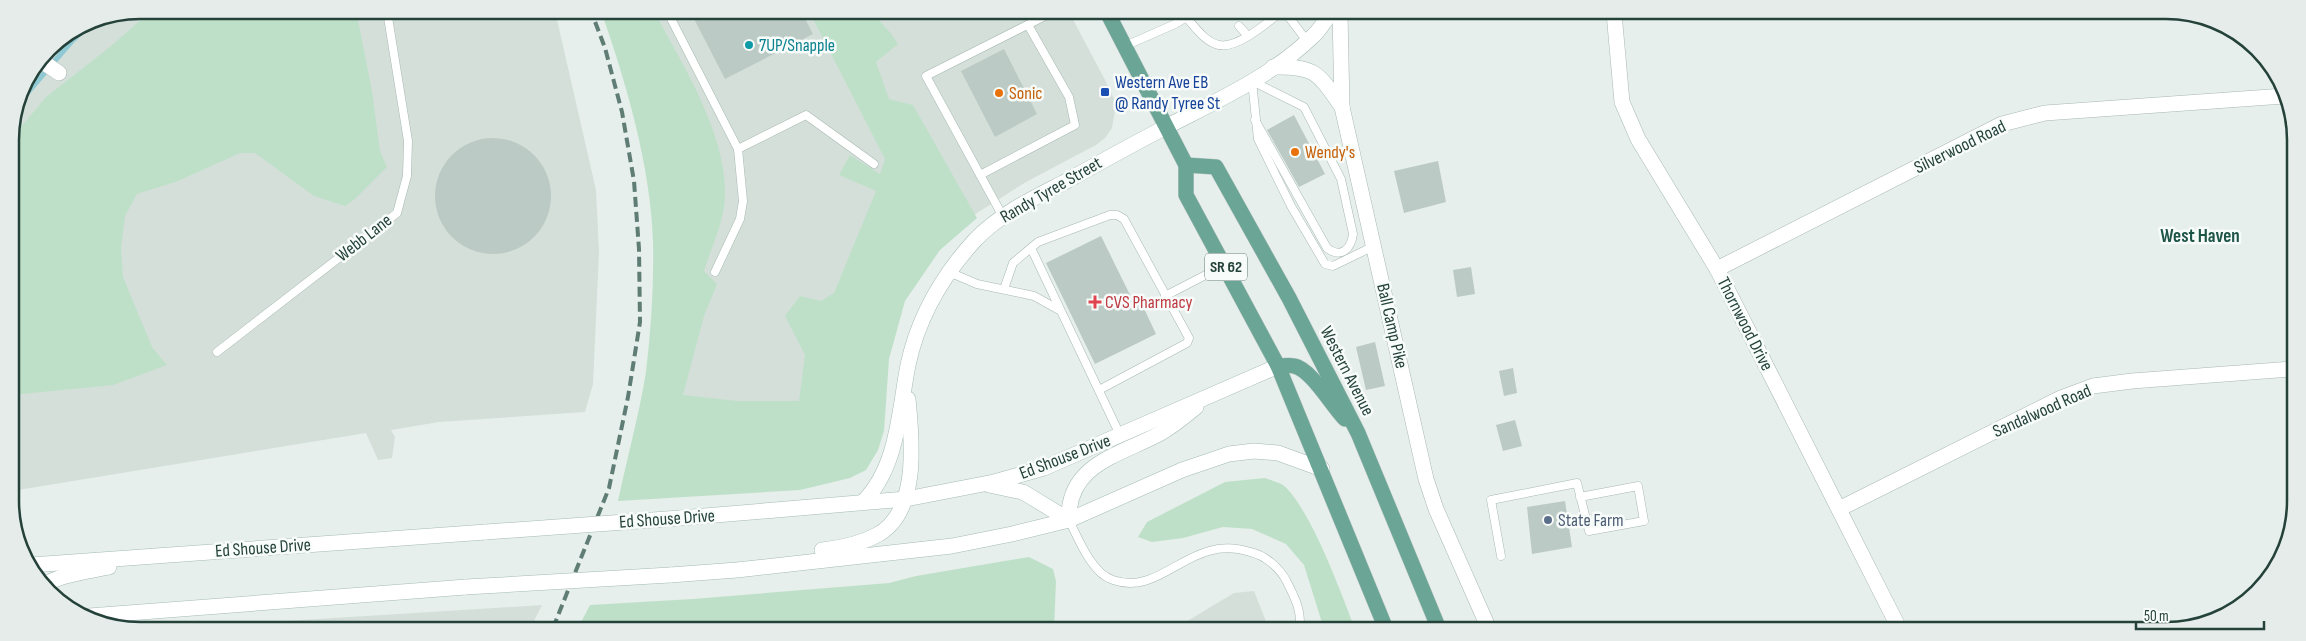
<svg xmlns="http://www.w3.org/2000/svg" width="2306" height="641" viewBox="0 0 2306 641" font-family="'Sofia Sans Condensed',sans-serif">
<style>
.built{fill:#d4dfda}
.green{fill:#bfe0c8}
.lines{fill:none;stroke-linecap:round;stroke-linejoin:round}
.stream{stroke:#8ec9d4;stroke-width:5}
.building{fill:#bbcac4}
.lane-casing{stroke:#a8b8b2;stroke-width:9}
.street-casing{stroke:#a8b8b2;stroke-width:16}
.secondary-casing{stroke:#a4bbb3;stroke-width:16}
.primary-casing{stroke:#c2cac8;stroke-width:16}
.lane{stroke:#fff;stroke-width:8}
.street{stroke:#fff;stroke-width:15}
.secondary{stroke:#fff;stroke-width:15}
.primary{stroke:#6aa596;stroke-width:15}
.rail{stroke:#5f7d75;stroke-width:4;stroke-dasharray:10 5;stroke-linecap:butt}
.secondary-bridge-casing{stroke:#a4bbb3;stroke-width:16;stroke-linecap:butt}
.secondary-bridge{stroke:#fff;stroke-width:15}
.culture-dot{fill:#0f9aa8;stroke:#f7fbf9;stroke-width:2}
.transit-dot{fill:#1a4fb4;stroke:#f7fbf9;stroke-width:2}
.food-dot{fill:#e8710a;stroke:#f7fbf9;stroke-width:2}
.health-dot{fill:#e0444e;stroke:#f7fbf9;stroke-width:2}
.service-dot{fill:#5c6f8a;stroke:#f7fbf9;stroke-width:2}
.labels{text-anchor:middle;dominant-baseline:central;stroke-width:5;stroke-linejoin:round;paint-order:stroke}
.shield{fill:#f7fbf9;stroke:#637a73;stroke-width:1}
.shield-label{font-size:16px;font-weight:bold;fill:#24423a}
.culture-label{font-size:18px;fill:#0d838f;stroke:#f7fbf9;text-anchor:start}
.transit-label{font-size:18px;fill:#164399;stroke:#f7fbf9;text-anchor:start}
.food-label{font-size:18px;fill:#c56008;stroke:#f7fbf9;text-anchor:start}
.street-label{font-size:18px;fill:#24423a;stroke:#f7fbf9}
.health-label{font-size:18px;fill:#be3a42;stroke:#f7fbf9;text-anchor:start}
.service-label{font-size:18px;fill:#4e5e75;stroke:#f7fbf9;text-anchor:start}
.neighbourhood-label{font-size:19px;font-weight:bold;fill:#1f5548;stroke:#f7fbf9}
.rim{fill:none;stroke:#24423a;stroke-width:2.5}
</style>
<rect width="100%" height="100%" fill="#e6efeb"/>
<g class="built">
<path d="M139,10L555,11L596,190L599,252L593,384L585,412L439,422L391,430L395,437L392,458L378,460L366,433L12,491L10,131L20,90L48,48L90,20Z"/>
<path d="M612,11L1069,12L1105,80L1114,99L1115,110L1112,128L1105,138L1096,145L1026,182L955,227L899,298L835,477L648,377L660,250L651,140Z"/>
<path d="M1254,591L1269,629H1174L1234,593Z"/>
<path d="M542,605L531,627H190Z"/>
</g>
<g class="green">
<path d="M152,10H356L372,91L380,151L387,167L355,199L345,206L314,196L255,153H240L178,181L137,194L125,216L121,248L123,277L152,347L167,365L113,385L12,395L10,140L46,97L111,46Z"/>
<path d="M601,11H654C684,68 736,147 723,213C719,232 710,252 704,271L717,284L704,316L683,395L737,401H799L805,355L785,316L800,296L821,301L834,293L876,191L839,175L850,155L880,174L885,159L809,11L874,12C881,25 891,31 898,44L876,62L889,99L913,105L977,218L940,250L905,301L889,359L884,431L878,450L866,470L850,478L800,490L618,501C627,458 639,415 646,372C651,329 654,286 653,243C651,167 626,82 601,11Z"/>
<path d="M1265,478C1271,480 1278,482 1283,485C1310,507 1342,595 1355,629H1324L1304,565L1286,544L1252,529L1223,527L1183,538L1152,542L1138,537L1147,522L1225,482Z"/>
<path d="M1029,557L1053,569L1056,581L1054,629L578,628L590,605L693,599L889,583L916,576Z"/>
</g>
<g class="lines">
<path class="stream" d="M16,106L72,41L97,18"/>
</g>
<g class="building">
<path d="M690,11H801L813,34L725,79Z"/>
<path d="M1004,49L1037,114L995,137L961,71Z"/>
<path d="M1294,115L1325,174L1299,187L1267,130Z"/>
<circle cx="493" cy="196" r="58"/>
<path d="M1438,161L1446,202L1404,213L1394,171Z"/>
<path d="M1101,236L1134,303L1140,300L1156,334L1095,364L1046,263Z"/>
<path d="M1471,267L1475,294L1457,297L1453,270Z"/>
<path d="M1375,342L1385,386L1366,390L1356,347Z"/>
<path d="M1513,368L1517,393L1504,396L1499,371Z"/>
<path d="M1515,420L1522,446L1503,451L1496,425Z"/>
<path d="M1565,501L1572,547L1532,554L1527,507Z"/>
</g>
<g class="lines">
<defs>
<g id="lane">
<path d="M667,11L738,149"/>
<path d="M1285,12L1307,41"/>
<path d="M1186,17C1195,27 1205,42 1219,45C1237,49 1267,23 1281,12"/>
<path d="M1112,21L1124,12"/>
<path d="M1239,26L1248,36"/>
<path d="M1125,46L1175,24L1195,12"/>
<path d="M1252,81L1304,107L1341,179L1353,234C1351,249 1341,259 1327,248L1255,120"/>
<path d="M1252,81L1258,139L1291,206L1325,264L1333,266L1374,246"/>
<path d="M980,175L1075,125L1069,97L1028,25"/>
<path d="M1002,215L926,76L1053,12"/>
<path d="M1031,248L1060,309"/>
<path d="M715,272L740,219L743,201L738,149L806,115L874,164"/>
<path d="M949,272L977,284L1034,296L1061,311L1120,435"/>
<path d="M1004,289L1013,263L1038,242L1110,215H1117L1124,219L1189,338L1187,343L1099,390"/>
<path d="M1165,296L1225,265"/>
<path d="M217,352L397,213L407,176L408,141L387,11"/>
<path d="M1069,520C1078,538 1092,574 1113,580C1150,593 1175,560 1209,551C1222,547 1237,548 1250,552C1265,555 1280,568 1287,582C1294,596 1303,613 1299,629"/>
<path d="M1501,556L1491,500L1577,483L1589,531L1644,521L1638,486L1580,497"/>
</g>
<g id="street">
<path d="M1340,13L1342,107L1426,479L1436,509L1489,629"/>
<path d="M1614,13L1622,102L1638,139L1717,269L1900,630"/>
<path d="M40,60L59,73"/>
<path d="M1717,269L2002,124L2045,113L2284,96"/>
<path d="M1839,509L2061,398L2093,386L2132,381L2292,369"/>
</g>
<g id="secondary">
<path d="M1273,67C1316,66 1318,73 1342,107"/>
<path d="M989,485L1023,492L1069,520"/>
<path d="M863,502C898,467 899,411 908,365C918,318 943,275 975,240C1000,214 1032,199 1063,183C1097,164 1131,145 1166,127C1216,101 1271,77 1313,36C1320,30 1325,20 1331,13"/>
<path d="M680,518L906,499L994,482L1044,468L1278,366"/>
<path d="M1069,520C1067,464 1120,455 1159,434C1173,426 1184,417 1196,407"/>
<path d="M822,550C841,548 860,544 877,535C920,512 912,439 908,399"/>
<path d="M31,565L486,532"/>
<path d="M670,575L737,570L952,546L1012,534L1069,520L1182,470L1229,454L1254,451L1278,453L1322,469"/>
<path d="M42,587C55,575 91,571 109,567"/>
<path d="M89,616L466,587"/>
</g>
<g id="primary">
<path d="M1107,12L1186,165V195L1278,366L1386,629"/>
<path d="M1186,165L1216,167L1289,298L1358,433L1439,629"/>
<path d="M1278,366C1283,366 1289,365 1294,366C1311,369 1332,406 1345,419"/>
</g>
</defs>
<use href="#lane" class="lane-casing"/>
<use href="#street" class="street-casing"/>
<use href="#secondary" class="secondary-casing"/>
<use href="#primary" class="primary-casing"/>
<use href="#lane" class="lane"/>
<use href="#street" class="street"/>
<use href="#secondary" class="secondary"/>
<use href="#primary" class="primary"/>
<path class="rail" d="M553,628L609,488L628,397L640,322L639,249L634,181L622,112L605,48L591,11"/>
<defs>
<g id="secondary-bridge">
<path d="M486,532L680,518"/>
<path d="M466,587L670,575"/>
</g>
</defs>
<use href="#secondary-bridge" class="secondary-bridge-casing"/>
<use href="#secondary-bridge" class="secondary-bridge"/>
</g>
<circle class="culture-dot" cx="749" cy="45" r="5"/>
<rect class="transit-dot" x="1100" y="87" width="10" height="10" rx="2.5"/>
<g class="food-dot">
<circle cx="999" cy="93" r="5"/>
<circle cx="1295" cy="152" r="5"/>
</g>
<path class="health-dot" d="M1092.5 294.5h5v5h5v5h-5v5h-5v-5h-5v-5h5z"/>
<circle class="service-dot" cx="1548" cy="520" r="5"/>
<g class="labels">
<rect class="shield" x="1205" y="253.5" width="42" height="27" rx="4"/>
<g class="shield-label">
<text x="1226" y="267">SR 62</text>
</g>
<g class="culture-label">
<text x="759" y="45">7UP/Snapple</text>
</g>
<g class="transit-label">
<text x="1115" y="82">Western Ave EB<tspan x="1115" dy="21">@ Randy Tyree St</tspan></text>
</g>
<g class="food-label">
<text x="1009" y="93">Sonic</text>
<text x="1305" y="152">Wendy's</text>
</g>
<g class="street-label">
<text transform="translate(1960 147) rotate(-26)">Silverwood Road</text>
<text transform="translate(1051 190) rotate(-30)">Randy Tyree Street</text>
<text transform="translate(364 238) rotate(-38)">Webb Lane</text>
<text transform="translate(1745 324) rotate(63)">Thornwood Drive</text>
<text transform="translate(1392 326) rotate(77)">Ball Camp Pike</text>
<text transform="translate(1347 371) rotate(63)">Western Avenue</text>
<text transform="translate(2042 411) rotate(-24)">Sandalwood Road</text>
<text transform="translate(1065 457) rotate(-21)">Ed Shouse Drive</text>
<text transform="translate(667 519) rotate(-4)">Ed Shouse Drive</text>
<text transform="translate(263 548) rotate(-4)">Ed Shouse Drive</text>
</g>
<g class="health-label">
<text x="1105" y="302">CVS Pharmacy</text>
</g>
<g class="service-label">
<text x="1558" y="520">State Farm</text>
</g>
<g class="neighbourhood-label">
<text x="2200" y="236">West Haven</text>
</g>
</g>
<path d="M0 0H2306V641H0ZM140 19H2166A121 121 0 0 1 2287 140V501A121 121 0 0 1 2166 622H140A121 121 0 0 1 19 501V140A121 121 0 0 1 140 19Z" fill="#e6ecea" fill-rule="evenodd"/>
<path class="rim" d="M140 19H2166A121 121 0 0 1 2287 140V501A121 121 0 0 1 2166 622H140A121 121 0 0 1 19 501V140A121 121 0 0 1 140 19Z"/>
<path d="M2136 621v8h128v-8" fill="none" stroke="#24423a" stroke-width="2.5"/>
<text x="2144" y="621" font-size="15" fill="#24423a" stroke="#f7fbf9" stroke-width="4" paint-order="stroke">50 m</text>
</svg>
